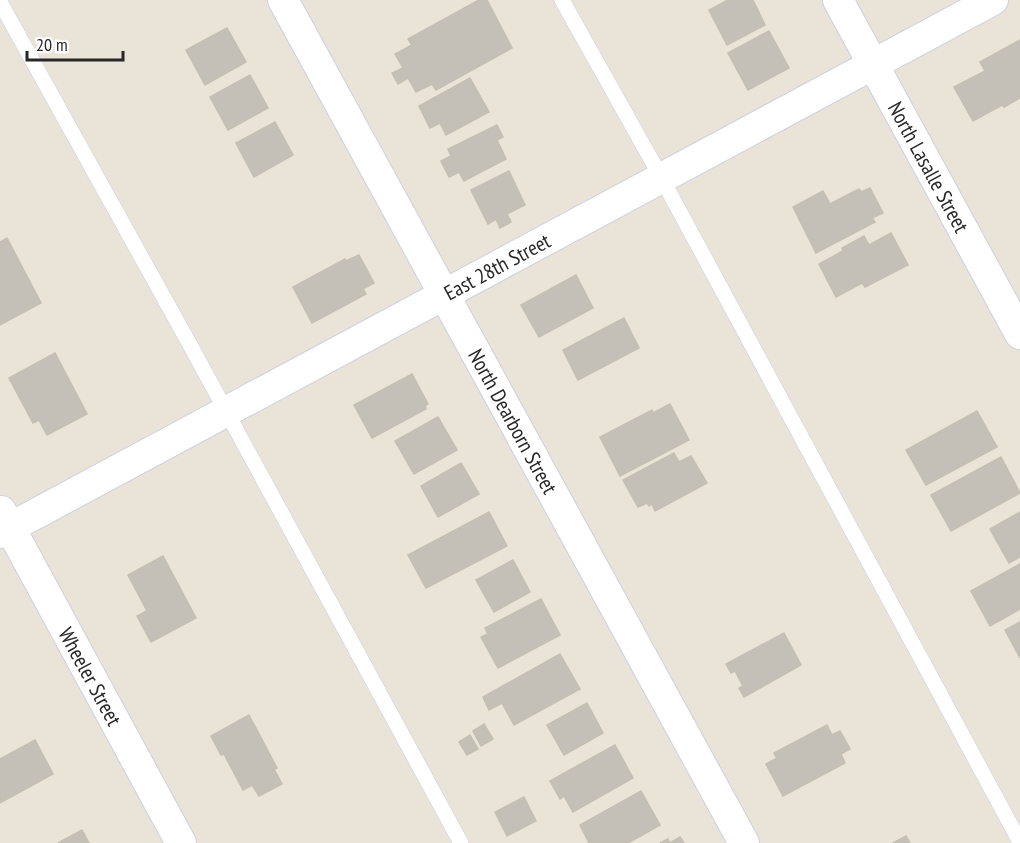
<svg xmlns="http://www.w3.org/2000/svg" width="1020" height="843" viewBox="0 0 1020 843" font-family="'PT Sans Narrow',sans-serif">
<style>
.building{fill:#c4c0b8;stroke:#c4bfb2;stroke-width:1.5}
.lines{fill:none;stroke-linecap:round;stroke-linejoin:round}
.service-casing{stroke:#ced0e0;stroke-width:16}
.minor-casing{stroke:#ced0e0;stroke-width:32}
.service{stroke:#fff;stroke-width:15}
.minor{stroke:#fff;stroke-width:30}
.labels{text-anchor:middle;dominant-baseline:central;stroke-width:5;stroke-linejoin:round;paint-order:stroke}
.street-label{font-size:21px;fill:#272727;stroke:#fff}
</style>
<rect width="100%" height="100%" fill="#e9e3d8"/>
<g class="building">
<path d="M479,0H487L512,48L436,90L432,84L416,92L408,78L398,84L392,73L403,68L395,54L412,45L408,39Z"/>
<path d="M728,0H753L765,25L727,45L709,10Z"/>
<path d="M227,28L246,62L205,85L186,50Z"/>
<path d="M769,31L789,68L748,90L728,53Z"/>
<path d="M1020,40V98L1004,107L1002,105L973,121L954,87L985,71L980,62Z"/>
<path d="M250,75L268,108L228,130L210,97Z"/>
<path d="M470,78L489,112L446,135L440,123L430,128L419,106Z"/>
<path d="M275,122L293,155L254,177L236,143Z"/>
<path d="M497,125L503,137L497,140L506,159L464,181L459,172L449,177L441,161L451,156L448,149Z"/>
<path d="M509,171L525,205L507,214L511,222L500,228L496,219L488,224L471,190Z"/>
<path d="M870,188L883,213L872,218L875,222L816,253L793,207L823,191L830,204L859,189L861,192Z"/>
<path d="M891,233L908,265L865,287L862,283L836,297L819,264L843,251L842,248L864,236L869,245Z"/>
<path d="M7,238L41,303L0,325V242Z"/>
<path d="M359,255L374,283L363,289L366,294L312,323L293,287L345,259L346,261Z"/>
<path d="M576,275L593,308L539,337L521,305Z"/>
<path d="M624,318L639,348L578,380L563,350Z"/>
<path d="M55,353L87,414L47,435L39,420L33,423L9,378Z"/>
<path d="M412,374L428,404L425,406L426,409L372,438L354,405Z"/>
<path d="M670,404L689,440L620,476L600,437L652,410L653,413Z"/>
<path d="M977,411L997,447L926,485L906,450Z"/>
<path d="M438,417L457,450L414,474L395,441Z"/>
<path d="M674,453L679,462L691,456L707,483L655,511L652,504L649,506L647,503L638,507L623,480Z"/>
<path d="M1001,457L1020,493L951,531L931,495Z"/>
<path d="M461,463L479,494L438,517L421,486Z"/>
<path d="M489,512L507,546L426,588L408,555Z"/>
<path d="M1020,512V557L1009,563L990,529Z"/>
<path d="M163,556L196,618L151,642L137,616L147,611L128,575Z"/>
<path d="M513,560L530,592L494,612L476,580Z"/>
<path d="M1020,564V609L990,626L971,591Z"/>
<path d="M541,599L560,635L498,668L481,637L488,634L485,628Z"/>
<path d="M1020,622V658L1005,630Z"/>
<path d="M784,633L801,665L744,697L739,688L743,686L735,671L731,673L726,664Z"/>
<path d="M560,654L580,689L514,725L502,703L489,710L483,697Z"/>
<path d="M587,703L603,733L564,755L547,725Z"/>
<path d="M249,715L277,768L274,769L282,784L259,796L252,785L243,790L224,754L221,755L211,736Z"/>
<path d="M484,724L493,739L481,746L473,731Z"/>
<path d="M827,725L832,735L840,731L850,749L841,754L845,763L783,796L766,764L777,758L774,753Z"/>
<path d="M470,735L478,749L467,755L459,742Z"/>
<path d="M35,740L53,774L0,803V759Z"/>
<path d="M615,745L633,778L573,812L564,796L560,799L550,781Z"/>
<path d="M641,791L660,825L628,843H589L580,825Z"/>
<path d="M524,797L536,821L507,836L495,812Z"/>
<path d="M82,830L89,843H58Z"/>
<path d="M906,836L910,843H893Z"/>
<path d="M680,837L684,843H660L668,839L670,843Z"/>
</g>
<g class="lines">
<defs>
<g id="service">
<path d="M562,0L661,177L1020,842"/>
<path d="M0,2L189,343L461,843"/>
</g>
<g id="minor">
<path id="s1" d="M283,0L744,843"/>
<path id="s2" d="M838,0L1020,334"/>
<path id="s3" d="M1,511L181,843"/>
<path id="s4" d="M0,533L993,0"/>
</g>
</defs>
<use href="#service" class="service-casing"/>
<use href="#minor" class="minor-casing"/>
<use href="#service" class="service"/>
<use href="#minor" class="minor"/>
</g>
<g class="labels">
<g class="street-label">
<text stroke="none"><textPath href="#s2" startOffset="190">North Lasalle Street</textPath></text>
<text stroke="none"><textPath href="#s4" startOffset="564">East 28th Street</textPath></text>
<text stroke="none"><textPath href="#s1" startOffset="480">North Dearborn Street</textPath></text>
<text stroke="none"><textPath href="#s3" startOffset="188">Wheeler Street</textPath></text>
</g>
</g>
<path d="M27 51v9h96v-9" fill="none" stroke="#272727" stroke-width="3"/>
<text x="36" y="51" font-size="18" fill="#272727" stroke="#ffffff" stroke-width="4.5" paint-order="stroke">20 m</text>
</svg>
